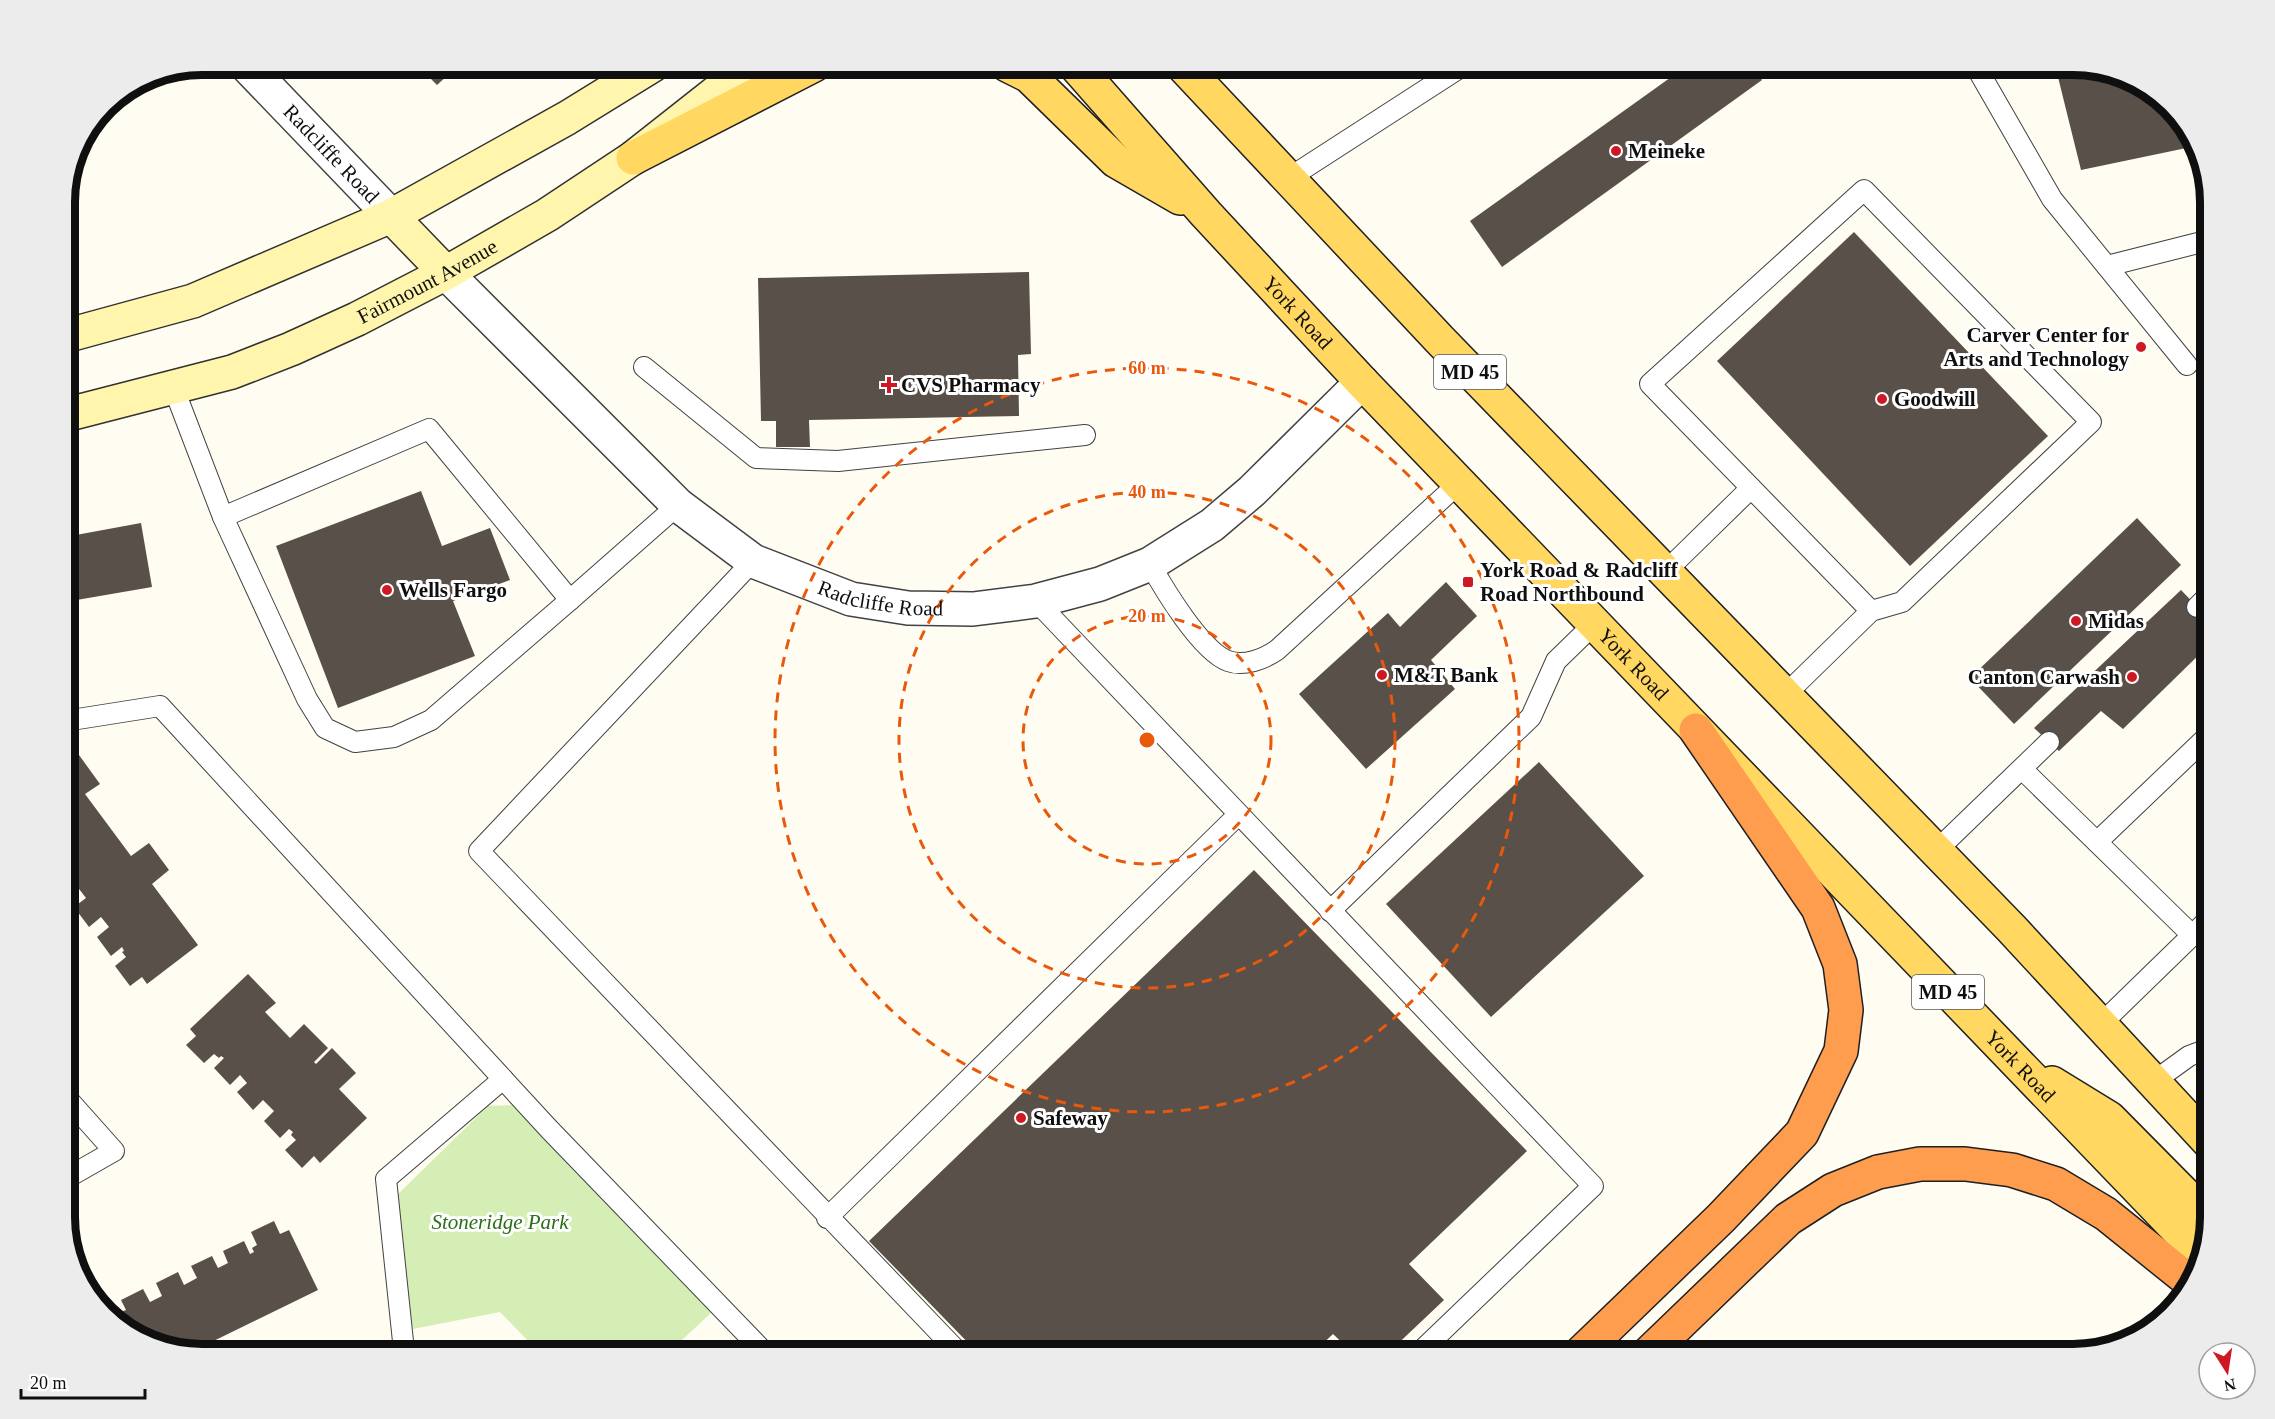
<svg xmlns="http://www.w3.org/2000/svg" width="2275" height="1419" viewBox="0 0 2275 1419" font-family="Georgia,serif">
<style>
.green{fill:#d4eeb6}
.building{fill:#59504a}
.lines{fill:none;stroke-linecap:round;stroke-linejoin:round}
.service-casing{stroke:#424242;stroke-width:22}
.minor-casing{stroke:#424242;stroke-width:36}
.secondary-casing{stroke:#313131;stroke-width:36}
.primary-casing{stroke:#202020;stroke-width:36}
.motorway-casing{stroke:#202020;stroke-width:36}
.service{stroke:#fff;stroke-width:20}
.minor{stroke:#fff;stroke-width:33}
.secondary{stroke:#fff5ac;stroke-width:33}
.primary{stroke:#ffd761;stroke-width:33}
.motorway{stroke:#ff9d4f;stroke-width:33}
.ring{fill:none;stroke:#e8590c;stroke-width:3;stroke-dasharray:10 8}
.poi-dot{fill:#ce1823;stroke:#fff;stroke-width:2}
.labels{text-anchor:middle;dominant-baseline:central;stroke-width:6;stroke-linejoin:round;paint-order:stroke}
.shield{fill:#fff;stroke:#575757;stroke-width:1.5}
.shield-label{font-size:20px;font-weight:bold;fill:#0f0f0f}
.poi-label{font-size:21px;font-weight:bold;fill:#0f0f0f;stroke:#fff;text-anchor:start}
.street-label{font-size:21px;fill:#0f0f0f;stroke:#fff}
.park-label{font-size:21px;font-style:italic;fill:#2b6e18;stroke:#fff}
.rim{fill:none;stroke:#0f0f0f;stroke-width:8}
.centre{fill:#e8590c;stroke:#fff;stroke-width:3}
.ring-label{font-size:18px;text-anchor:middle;font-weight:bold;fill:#e8590c;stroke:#fff;stroke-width:6;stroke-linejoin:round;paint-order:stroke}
</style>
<rect width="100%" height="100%" fill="#fffcf1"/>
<path class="green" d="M515,1105L712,1312L667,1354H541L500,1312L413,1329L393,1199L488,1106Z"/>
<g class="building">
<path d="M417,65H459L437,85Z"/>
<path d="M1688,65H1750L1762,80L1502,267L1470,221Z"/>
<path d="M2039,65H2073L2142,83L2192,133L2196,146L2081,170L2057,73L2041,79Z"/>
<path d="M1854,232L2048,436L1910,566L1717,361Z"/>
<path d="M1029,272L1031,354L1018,355L1019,416L809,420L810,447H776V421H761L758,278Z"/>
<path d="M421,491L442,546L490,528L510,580L453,601L475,656L338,708L276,546Z"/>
<path d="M2137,518L2181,565L2014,724L1970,678Z"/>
<path d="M141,523L152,587L65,602V537Z"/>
<path d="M1446,582L1477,616L1431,660L1455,689L1366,769L1299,694L1388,613L1400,627Z"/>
<path d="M2181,590L2210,620V644L2123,729L2101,711L2059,751L2034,728Z"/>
<path d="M79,755L100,784L85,794L131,856L149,843L169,870L152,884L198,945L147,984L142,977L130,986L115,966L126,957L122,952L124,951L122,947L111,956L97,937L109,927L101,917L89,927L74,907L86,898L76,885L65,894V765Z"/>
<path d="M1539,762L1644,876L1491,1017L1386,904Z"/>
<path d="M1254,870L1527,1151L1409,1264L1444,1300L1387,1354H1354L1333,1334L1312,1354H979L869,1241Z"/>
<path d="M248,974L276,1003L265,1012L290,1038L304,1024L328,1048L314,1062L316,1064L332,1048L356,1073L339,1089L367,1118L320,1163L314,1156L302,1168L285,1150L296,1140L291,1135L293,1132L289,1129L280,1138L264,1121L274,1111L263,1100L253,1110L237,1092L247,1083L240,1075L230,1085L214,1068L224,1058L221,1056L219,1058L214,1054L204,1063L186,1045L196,1036L190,1029Z"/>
<path d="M274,1221L280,1234L289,1230L318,1290L191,1352L133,1336L102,1305L111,1300L118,1313L126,1310L121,1300L143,1289L150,1302L162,1296L156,1283L178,1272L184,1285L197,1278L191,1266L212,1256L218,1268L228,1263L223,1251L244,1241L250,1254L254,1252L252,1248L257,1245L251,1232Z"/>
</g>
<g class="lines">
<defs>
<g id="service">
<path d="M1975,65L2052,199L2187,365"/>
<path d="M1289,178L1464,65"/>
<path d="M2107,266L2210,240"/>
<path d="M644,367L756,458L838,461L1085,435"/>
<path d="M174,389L223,517L429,429L570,600L678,505"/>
<path d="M223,517L307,699L325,728L355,742L394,737L431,720L570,600"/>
<path d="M753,561L479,851L960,1354"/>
<path d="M1150,564C1164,589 1201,651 1228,661C1244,667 1264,659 1277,650L1459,483"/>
<path d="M1665,572L1751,488"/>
<path d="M1036,601L1593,1186L1418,1354"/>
<path d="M2197,607L2210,594"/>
<path d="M1785,695L1871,611L1650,384L1864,190L2091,422L1902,602L1871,611"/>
<path d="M65,721L160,706L549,1129L766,1354"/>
<path d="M2022,769L2192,935"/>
<path d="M2097,842L2210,734"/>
<path d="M1936,851L2049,742"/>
<path d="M1330,911L1531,717L1556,661L1594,624"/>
<path d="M2100,1025L2210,918"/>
<path d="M2153,1082L2189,1056L2210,1048"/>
<path d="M65,1096L114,1151L65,1179"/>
<path d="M827,1218L1238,815"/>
<path d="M401,1354L404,1351L386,1179L503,1079"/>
</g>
<g id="minor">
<path id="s1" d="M246,65L391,216"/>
<path id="s2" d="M446,273L678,505L753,561L851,599L908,608L973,609L1036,601L1100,584L1150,564L1212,525L1252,491L1362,382"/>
</g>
<g id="secondary">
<path d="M391,216L446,273"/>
<path d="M65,336L193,301L391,216L567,118L653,65"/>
<path id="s3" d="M65,415L232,372L291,349L357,319L446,273L547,215L633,158L751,65"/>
</g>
<g id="primary">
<path d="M1007,65L1029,76L1116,161L1180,198"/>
<path id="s4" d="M1075,65L1206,214L1362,382L2201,1254"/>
<path d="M1182,65L1440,340L2011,928L2210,1143"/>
<path d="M633,158L814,65"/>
<path d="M2052,1083L2109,1118L2210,1220"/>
</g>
<g id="motorway">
<path d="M1580,1354L1721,1218L1802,1133L1841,1051L1846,1010L1840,964L1818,908L1696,730"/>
<path d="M1648,1354L1788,1219L1833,1190L1878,1172L1920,1164H1965L2012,1170L2056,1184L2106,1214L2193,1284"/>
</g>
</defs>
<use href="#service" class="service-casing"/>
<use href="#minor" class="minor-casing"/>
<use href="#secondary" class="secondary-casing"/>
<use href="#primary" class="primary-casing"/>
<use href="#motorway" class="motorway-casing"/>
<use href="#service" class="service"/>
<use href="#minor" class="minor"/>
<use href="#secondary" class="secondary"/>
<use href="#primary" class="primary"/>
<use href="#motorway" class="motorway"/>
</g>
<g class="ring">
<circle cx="1147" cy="740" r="124"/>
<circle cx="1147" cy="740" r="248"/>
<circle cx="1147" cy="740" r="372"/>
</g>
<g class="poi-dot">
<circle cx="1616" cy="151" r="6"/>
<circle cx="2141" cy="347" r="6"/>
<path d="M886 376h6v6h6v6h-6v6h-6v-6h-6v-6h6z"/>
<circle cx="1882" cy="399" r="6"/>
<rect x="1462" y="576" width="12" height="12" rx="3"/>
<circle cx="387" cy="590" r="6"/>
<circle cx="2076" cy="621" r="6"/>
<circle cx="1382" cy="675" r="6"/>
<circle cx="2132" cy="677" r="6"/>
<circle cx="1021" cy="1118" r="6"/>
</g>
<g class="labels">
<g class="shield">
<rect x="1434" y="355" width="72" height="34" rx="4.5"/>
<rect x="1912" y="975" width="72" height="34" rx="4.5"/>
</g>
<g class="shield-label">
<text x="1470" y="372">MD 45</text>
<text x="1948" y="992">MD 45</text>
</g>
<g class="poi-label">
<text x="1628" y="151">Meineke</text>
<text x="2129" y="335" text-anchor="end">Carver Center for<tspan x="2129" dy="24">Arts and Technology</tspan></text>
<text x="901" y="385">CVS Pharmacy</text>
<text x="1894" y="399">Goodwill</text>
<text x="1480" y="570">York Road &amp; Radcliff<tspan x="1480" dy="24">Road Northbound</tspan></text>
<text x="399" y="590">Wells Fargo</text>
<text x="2088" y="621">Midas</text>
<text x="1394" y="675">M&amp;T Bank</text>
<text x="2120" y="677" text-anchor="end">Canton Carwash</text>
<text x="1033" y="1118">Safeway</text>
</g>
<g class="street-label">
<text stroke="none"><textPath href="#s1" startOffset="123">Radcliffe Road</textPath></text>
<text stroke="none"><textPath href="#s3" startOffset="388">Fairmount Avenue</textPath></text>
<text stroke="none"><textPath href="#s4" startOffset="333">York Road</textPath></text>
<text stroke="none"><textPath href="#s2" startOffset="556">Radcliffe Road</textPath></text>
<text stroke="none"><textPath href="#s4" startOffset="819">York Road</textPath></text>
<text stroke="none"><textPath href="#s4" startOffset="1377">York Road</textPath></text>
</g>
<g class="park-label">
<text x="500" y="1222">Stoneridge Park</text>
</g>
</g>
<path d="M0 0H2275V1419H0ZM202 75H2073A127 127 0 0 1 2200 202V1217A127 127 0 0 1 2073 1344H202A127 127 0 0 1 75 1217V202A127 127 0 0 1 202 75Z" fill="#ececec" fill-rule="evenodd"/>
<path class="rim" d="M202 75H2073A127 127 0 0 1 2200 202V1217A127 127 0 0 1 2073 1344H202A127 127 0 0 1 75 1217V202A127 127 0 0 1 202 75Z"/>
<circle cx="1147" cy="740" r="9" class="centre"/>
<g class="ring-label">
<text x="1147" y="374">60 m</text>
<text x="1147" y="498">40 m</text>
<text x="1147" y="622">20 m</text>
</g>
<g transform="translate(2227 1371) rotate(168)"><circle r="28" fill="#ffffff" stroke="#9f9f9f" stroke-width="1.5"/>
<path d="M0-4.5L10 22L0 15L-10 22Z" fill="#ce1823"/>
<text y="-9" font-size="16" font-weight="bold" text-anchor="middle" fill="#0f0f0f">N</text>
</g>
<path d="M21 1389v9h124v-9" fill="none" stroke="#0f0f0f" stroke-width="3"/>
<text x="30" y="1389" font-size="18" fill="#0f0f0f" stroke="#ffffff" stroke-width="4.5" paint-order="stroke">20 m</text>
</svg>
